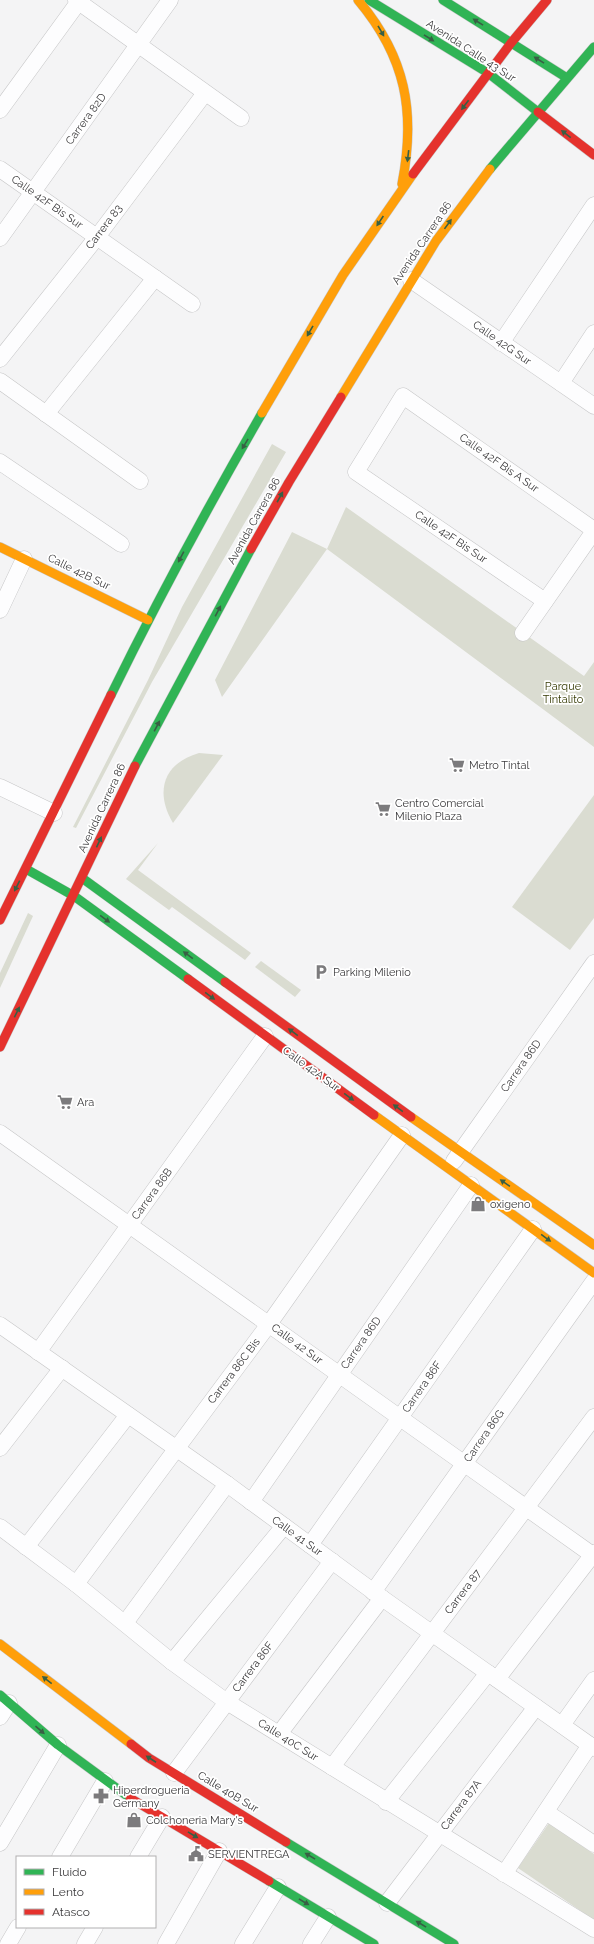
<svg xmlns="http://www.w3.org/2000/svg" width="594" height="1944" viewBox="0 0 594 1944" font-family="Raleway,sans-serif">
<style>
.green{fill:#dadcd1}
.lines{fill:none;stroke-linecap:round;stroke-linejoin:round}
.street-casing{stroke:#c6c6c7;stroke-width:17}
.fast-casing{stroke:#c6c6c7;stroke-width:10}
.slow-casing{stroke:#c6c6c7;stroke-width:10}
.jam-casing{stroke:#c6c6c7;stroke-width:10}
.street{stroke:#fdfdfe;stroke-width:16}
.fast{stroke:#30b455;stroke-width:9}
.slow{stroke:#ff9f0a;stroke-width:9}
.jam{stroke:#e5322d;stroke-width:9}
.oneway{fill:#385f44}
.labels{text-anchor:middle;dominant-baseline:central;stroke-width:3.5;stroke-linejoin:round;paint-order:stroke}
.street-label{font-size:11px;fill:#3b3a3c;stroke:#fff}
.park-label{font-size:11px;fill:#343902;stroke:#fff}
.poi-label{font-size:11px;fill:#3b3a3c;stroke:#fff;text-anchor:start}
</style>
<rect width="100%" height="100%" fill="#f4f4f5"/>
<g class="green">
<path d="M272,444L286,452L152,682L76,828L73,827L148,680L182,607Z"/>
<path d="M346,507L584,676L594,662V747L327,549L222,697L215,680L292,532L327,549Z"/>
<path d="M199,753L223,755L173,823C154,791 164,763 199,753Z"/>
<path d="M594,795V918L570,950L512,907Z"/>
<path d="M158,843L138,870L251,953L245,960L172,907L169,910L126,879Z"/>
<path d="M28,913L33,916L0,988V973Z"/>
<path d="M261,961L301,990L295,997L255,967Z"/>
<path d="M549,1823L594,1854V1920L518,1868Z"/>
</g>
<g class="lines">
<defs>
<g id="street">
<path d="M76,0L241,118"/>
<path d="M0,110L80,0"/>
<path d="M0,169L192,304"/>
<path d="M0,238L170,0"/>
<path d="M411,280L594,406"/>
<path d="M501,343L594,205"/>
<path d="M0,359L97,237L205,93"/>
<path d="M0,381L140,481"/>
<path d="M561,383L594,333"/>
<path d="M46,414L155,278"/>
<path d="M0,462L121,544"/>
<path d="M545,601L356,472L403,396L594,530"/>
<path d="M0,610L24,559"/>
<path d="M523,633L594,531"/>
<path d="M0,787L54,813"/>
<path d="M0,1133L594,1556"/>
<path d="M454,1161L594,963"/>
<path d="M0,1325L227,1484L382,1598L594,1748"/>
<path d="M38,1352L265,1036"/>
<path d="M0,1448L62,1368"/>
<path d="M251,1502L471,1185"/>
<path d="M0,1527L76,1584L172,1662L227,1702L594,1929"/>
<path d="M310,1545L533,1229"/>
<path d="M26,1547L128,1415"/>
<path d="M76,1584L269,1324L402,1135"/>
<path d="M373,1592L594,1281"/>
<path d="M125,1623L227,1484"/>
<path d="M172,1662L284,1526"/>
<path d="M497,1679L594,1553"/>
<path d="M0,1717L9,1703"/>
<path d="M562,1725L594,1680"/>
<path d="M279,1734L382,1598"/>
<path d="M332,1767L594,1417"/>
<path d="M174,1773L332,1561"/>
<path d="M386,1802L488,1673"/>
<path d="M546,1812L594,1844"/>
<path d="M0,1843L58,1745"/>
<path d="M60,1857L105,1781"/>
<path d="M138,1857L162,1817"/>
<path d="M504,1874L590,1745"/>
<path d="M387,1903L536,1707"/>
<path d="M8,1944L18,1927"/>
<path d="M85,1944L95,1927"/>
<path d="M166,1944L219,1851"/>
<path d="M243,1944L278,1887"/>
<path d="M311,1944L328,1917"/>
</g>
<g id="fast">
<path d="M369,0L488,73L538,112"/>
<path d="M443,0L567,78"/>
<path d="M490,169L594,47"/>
<path d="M111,695C158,599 209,505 262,413"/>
<path d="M135,766L251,549"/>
<path d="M26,869L74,896L188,979"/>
<path d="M82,878L225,982"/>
<path d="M0,1695L58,1745L130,1798"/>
<path d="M286,1842L454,1944"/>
<path d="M269,1881L374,1944"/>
</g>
<g id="slow">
<path d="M358,0C406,57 416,112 402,184"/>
<path d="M341,397L436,241L490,169"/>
<path d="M262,413L343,275L413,174"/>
<path d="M0,547L148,620"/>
<path d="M374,1115L594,1273"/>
<path d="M411,1117L594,1245"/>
<path d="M0,1644L131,1744"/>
</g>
<g id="jam">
<path d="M538,112L594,155"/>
<path d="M413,174L511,43L547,0"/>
<path d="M251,549L289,482L341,397"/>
<path d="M0,920L111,695"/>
<path d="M188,979L374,1115"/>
<path d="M225,982L411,1117"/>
<path d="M0,1047L135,766"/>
<path d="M131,1744L149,1758L286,1842"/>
<path d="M130,1798L269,1881"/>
</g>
</defs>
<use href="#street" class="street-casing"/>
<use href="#fast" class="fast-casing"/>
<use href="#slow" class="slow-casing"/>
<use href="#jam" class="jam-casing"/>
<use href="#street" class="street"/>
<use href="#fast" class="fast"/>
<use href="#slow" class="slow"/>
<use href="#jam" class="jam"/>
</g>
<defs><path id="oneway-solid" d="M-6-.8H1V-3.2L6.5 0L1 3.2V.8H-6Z"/></defs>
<g class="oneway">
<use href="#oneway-solid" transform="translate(478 22) rotate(-148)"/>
<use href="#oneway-solid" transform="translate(381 31) rotate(60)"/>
<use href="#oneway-solid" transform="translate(429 38) rotate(32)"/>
<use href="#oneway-solid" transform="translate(539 60) rotate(-148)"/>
<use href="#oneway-solid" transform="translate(465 105) rotate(127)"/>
<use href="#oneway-solid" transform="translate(566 134) rotate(-142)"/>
<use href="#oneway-solid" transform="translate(408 156) rotate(97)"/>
<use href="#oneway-solid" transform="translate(380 221) rotate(124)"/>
<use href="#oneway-solid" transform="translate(448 224) rotate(-54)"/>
<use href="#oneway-solid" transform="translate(310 331) rotate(120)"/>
<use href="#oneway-solid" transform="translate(245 444) rotate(121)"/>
<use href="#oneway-solid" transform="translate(280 497) rotate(-61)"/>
<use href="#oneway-solid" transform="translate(181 557) rotate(118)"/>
<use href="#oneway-solid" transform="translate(218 611) rotate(-62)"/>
<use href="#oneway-solid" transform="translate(157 726) rotate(-62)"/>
<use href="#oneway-solid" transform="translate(99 842) rotate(-65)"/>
<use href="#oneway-solid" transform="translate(17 886) rotate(117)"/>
<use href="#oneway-solid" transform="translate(105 919) rotate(36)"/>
<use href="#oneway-solid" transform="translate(188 955) rotate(-144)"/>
<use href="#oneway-solid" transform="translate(210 996) rotate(36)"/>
<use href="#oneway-solid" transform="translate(17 1012) rotate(-64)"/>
<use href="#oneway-solid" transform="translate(293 1032) rotate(-144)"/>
<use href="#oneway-solid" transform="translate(349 1097) rotate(36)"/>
<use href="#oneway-solid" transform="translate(398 1108) rotate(-144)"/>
<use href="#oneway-solid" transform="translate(505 1183) rotate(-145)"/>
<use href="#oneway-solid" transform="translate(546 1238) rotate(36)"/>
<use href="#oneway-solid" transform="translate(47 1680) rotate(-142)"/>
<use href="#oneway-solid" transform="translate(40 1730) rotate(41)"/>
<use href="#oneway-solid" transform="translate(151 1759) rotate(-147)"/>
<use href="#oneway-solid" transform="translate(193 1835) rotate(31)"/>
<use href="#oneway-solid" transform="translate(310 1856) rotate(-149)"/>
<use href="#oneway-solid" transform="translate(304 1902) rotate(31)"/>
<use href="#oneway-solid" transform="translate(421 1924) rotate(-149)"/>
</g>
<defs>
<symbol id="supermarket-bare" viewBox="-9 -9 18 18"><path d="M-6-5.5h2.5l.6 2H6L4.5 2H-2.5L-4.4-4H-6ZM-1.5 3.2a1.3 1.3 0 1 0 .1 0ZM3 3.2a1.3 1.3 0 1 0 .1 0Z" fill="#7c7b7d" stroke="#fff" stroke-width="2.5" paint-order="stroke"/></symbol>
<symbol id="parking-bare" viewBox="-9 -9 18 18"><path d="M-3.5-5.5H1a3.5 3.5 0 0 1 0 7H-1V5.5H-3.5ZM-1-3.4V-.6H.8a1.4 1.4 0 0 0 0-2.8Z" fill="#7c7b7d" stroke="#fff" stroke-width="2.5" paint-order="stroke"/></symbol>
<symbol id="shop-bare" viewBox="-9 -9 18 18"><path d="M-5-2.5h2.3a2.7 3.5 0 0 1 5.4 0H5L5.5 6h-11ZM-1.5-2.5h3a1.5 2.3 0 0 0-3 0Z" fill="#7c7b7d" stroke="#fff" stroke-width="2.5" paint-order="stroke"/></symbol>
<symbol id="pharmacy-bare" viewBox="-9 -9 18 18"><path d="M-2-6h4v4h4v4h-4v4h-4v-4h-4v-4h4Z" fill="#7c7b7d" stroke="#fff" stroke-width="2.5" paint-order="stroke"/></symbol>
<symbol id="civic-bare" viewBox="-9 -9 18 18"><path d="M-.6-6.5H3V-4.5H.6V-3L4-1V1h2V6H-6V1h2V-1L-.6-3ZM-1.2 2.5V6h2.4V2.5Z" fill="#7c7b7d" stroke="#fff" stroke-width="2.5" paint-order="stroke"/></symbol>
</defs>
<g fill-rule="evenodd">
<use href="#supermarket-bare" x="446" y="754" width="22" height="22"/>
<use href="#supermarket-bare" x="372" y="798" width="22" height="22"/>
<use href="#parking-bare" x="310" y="961" width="22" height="22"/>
<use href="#supermarket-bare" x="54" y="1091" width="22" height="22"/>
<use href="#shop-bare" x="467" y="1193" width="22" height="22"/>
<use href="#pharmacy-bare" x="90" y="1785" width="22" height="22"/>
<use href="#shop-bare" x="123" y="1809" width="22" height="22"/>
<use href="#civic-bare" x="185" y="1843" width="22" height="22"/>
</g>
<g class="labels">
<g class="street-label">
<text transform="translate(471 51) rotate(33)">Avenida Calle 43 Sur</text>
<text transform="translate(86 119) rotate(-54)">Carrera 82D</text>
<text transform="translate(47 202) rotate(35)">Calle 42F Bis Sur</text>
<text transform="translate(104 227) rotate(-53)">Carrera 83</text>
<text transform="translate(422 243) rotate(-56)">Avenida Carrera 86</text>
<text transform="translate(502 343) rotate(35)">Calle 42G Sur</text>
<text transform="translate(499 463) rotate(35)">Calle 42F Bis A Sur</text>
<text transform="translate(254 521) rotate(-61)">Avenida Carrera 86</text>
<text transform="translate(451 537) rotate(34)">Calle 42F Bis Sur</text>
<text transform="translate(79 572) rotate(26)">Calle 42B Sur</text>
<text transform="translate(102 808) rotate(-65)">Avenida Carrera 86</text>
<text transform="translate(521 1066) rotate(-55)">Carrera 86D</text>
<text transform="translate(311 1069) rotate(36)">Calle 42A Sur</text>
<text transform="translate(152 1194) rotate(-54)">Carrera 86B</text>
<text transform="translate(361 1343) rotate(-55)">Carrera 86D</text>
<text transform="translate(297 1344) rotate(36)">Calle 42 Sur</text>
<text transform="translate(234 1371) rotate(-53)">Carrera 86C Bis</text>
<text transform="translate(422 1387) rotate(-55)">Carrera 86F</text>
<text transform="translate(484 1436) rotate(-55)">Carrera 86G</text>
<text transform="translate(297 1536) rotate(36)">Calle 41 Sur</text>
<text transform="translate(463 1592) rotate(-53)">Carrera 87</text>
<text transform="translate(253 1667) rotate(-53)">Carrera 86F</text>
<text transform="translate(288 1740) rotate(32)">Calle 40C Sur</text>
<text transform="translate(228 1792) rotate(31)">Calle 40B Sur</text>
<text transform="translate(461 1805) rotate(-53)">Carrera 87A</text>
</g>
<g class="park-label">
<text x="563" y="686">Parque<tspan x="563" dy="13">Tintalito</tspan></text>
</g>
<g class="poi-label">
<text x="469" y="765">Metro Tintal</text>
<text x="395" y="803">Centro Comercial<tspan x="395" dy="13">Milenio Plaza</tspan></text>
<text x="333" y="972">Parking Milenio</text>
<text x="77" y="1102">Ara</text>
<text x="490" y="1204">oxigeno</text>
<text x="113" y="1790">Hiperdrogueria<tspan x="113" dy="13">Germany</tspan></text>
<text x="146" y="1820">Colchoneria Mary's</text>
<text x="208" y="1854">SERVIENTREGA</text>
</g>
</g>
<rect x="16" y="1856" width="140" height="72" fill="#ffffff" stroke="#b1b0b1"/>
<rect x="24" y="1869" width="20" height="6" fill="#30b455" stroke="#b1b0b1"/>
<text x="52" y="1876" font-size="12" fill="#3b3a3c">Fluido</text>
<rect x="24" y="1889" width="20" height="6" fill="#ff9f0a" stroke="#b1b0b1"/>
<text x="52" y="1896" font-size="12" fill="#3b3a3c">Lento</text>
<rect x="24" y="1909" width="20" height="6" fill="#e5322d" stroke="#b1b0b1"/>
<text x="52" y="1916" font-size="12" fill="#3b3a3c">Atasco</text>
</svg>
